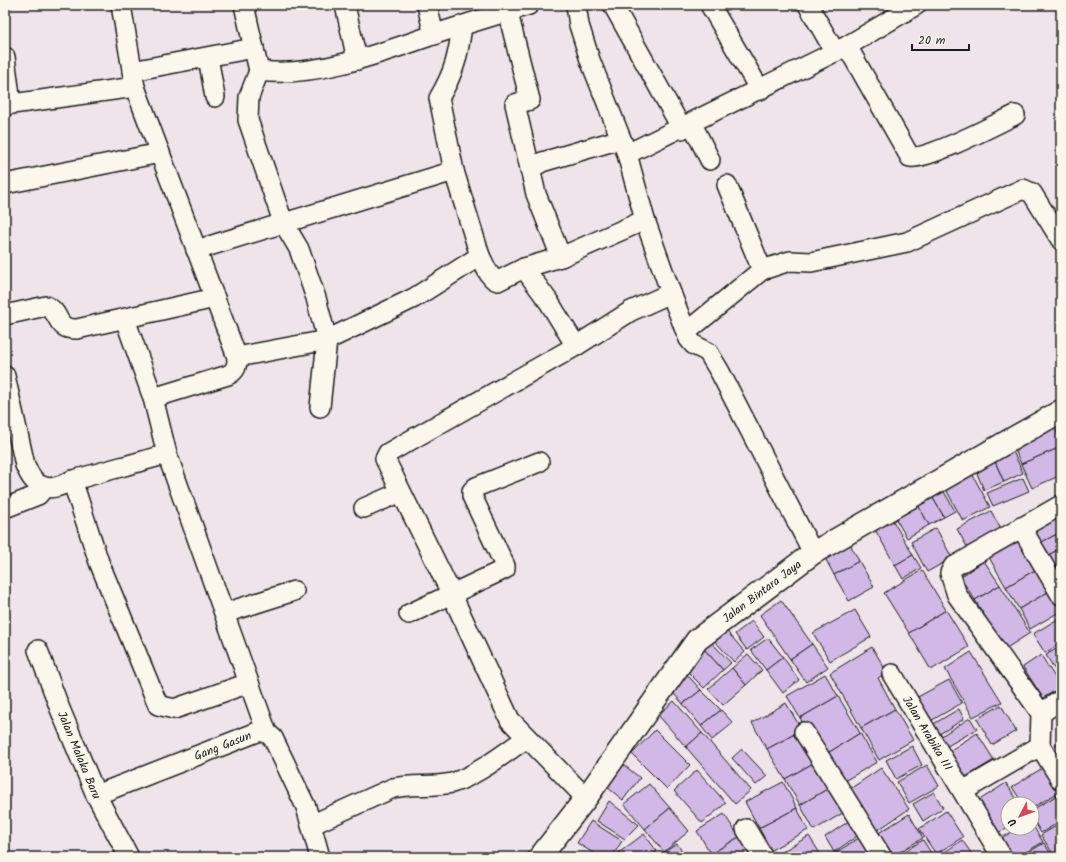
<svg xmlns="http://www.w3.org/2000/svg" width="1066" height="862" viewBox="0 0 1066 862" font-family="Kalam,sans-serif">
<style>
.building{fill:#d2b8e6;stroke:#1c1c1c}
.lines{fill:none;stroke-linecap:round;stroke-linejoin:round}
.minor-casing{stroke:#1c1c1c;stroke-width:22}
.tertiary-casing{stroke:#1c1c1c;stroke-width:25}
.minor{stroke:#fbf7ec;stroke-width:19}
.tertiary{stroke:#fbf7ec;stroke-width:22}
.labels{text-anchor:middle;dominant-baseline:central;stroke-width:3.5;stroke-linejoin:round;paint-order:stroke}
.street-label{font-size:12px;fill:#1c1c1c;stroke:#fbf7ec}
</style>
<rect width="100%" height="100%" fill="#efe4ea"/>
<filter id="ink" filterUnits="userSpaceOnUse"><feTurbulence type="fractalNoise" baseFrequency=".025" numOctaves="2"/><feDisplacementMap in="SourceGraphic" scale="8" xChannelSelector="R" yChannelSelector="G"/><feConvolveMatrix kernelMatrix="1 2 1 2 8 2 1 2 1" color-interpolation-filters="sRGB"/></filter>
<g filter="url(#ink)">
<g class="building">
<path d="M1053,423L1061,441V447L1021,464L1012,442Z"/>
<path d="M1011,447L1023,473L1004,482L992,455Z"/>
<path d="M1061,447V475L1032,488L1021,464Z"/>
<path d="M992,455L1004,482L984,490L973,464Z"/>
<path d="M969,468L990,507L963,521L942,482Z"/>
<path d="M1023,478L1029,491L993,506L987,493Z"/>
<path d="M939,483L955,511L944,517L928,490Z"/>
<path d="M928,490L944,517L929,525L914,498Z"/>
<path d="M914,498L929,525L907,538L891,511Z"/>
<path d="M991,511L1003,533L970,552L957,529Z"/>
<path d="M1061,511V532L1036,545L1028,529Z"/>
<path d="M890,516L913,555L895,565L873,526Z"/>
<path d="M936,528L952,558L927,572L911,542Z"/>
<path d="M1021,531L1042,566L1006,587L986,552Z"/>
<path d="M1061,532V548L1043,558L1036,545Z"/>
<path d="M849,542L859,561L834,575L824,556Z"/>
<path d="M1061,548V573L1054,577L1043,558Z"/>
<path d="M913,555L921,568L903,579L895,565Z"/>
<path d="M859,561L874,587L849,601L834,575Z"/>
<path d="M984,561L1000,585L975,600L960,577Z"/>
<path d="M1042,566L1055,588L1019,609L1006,587Z"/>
<path d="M922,570L946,610L909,633L884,593Z"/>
<path d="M1000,585L1030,633L1005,649L975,600Z"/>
<path d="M1055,588L1061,598V611L1030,629L1019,609Z"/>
<path d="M781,600L812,644L790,659L760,615Z"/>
<path d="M855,610L871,637L830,661L813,633Z"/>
<path d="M946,610L969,647L931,670L909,633Z"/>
<path d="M1061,617V643L1045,653L1033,634Z"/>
<path d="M752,621L764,637L747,650L735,634Z"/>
<path d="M723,627L745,652L734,662L711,637Z"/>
<path d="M768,638L783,657L766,670L751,650Z"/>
<path d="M710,641L731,663L723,670L703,648Z"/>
<path d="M812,644L828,667L806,682L790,659Z"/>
<path d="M1061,646V680L1046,655Z"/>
<path d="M872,647L887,672L878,678L895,709L861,728L830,673Z"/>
<path d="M703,648L723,670L704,688L683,667Z"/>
<path d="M971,652L1002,702L973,717L945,669Z"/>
<path d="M748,654L762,670L746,685L732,668Z"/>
<path d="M1041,655L1061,687L1043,698L1023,667Z"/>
<path d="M783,657L799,680L783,693L766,670Z"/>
<path d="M732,668L746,685L723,705L708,689Z"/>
<path d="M682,669L701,690L683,704L666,685Z"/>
<path d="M825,674L838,696L800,718L787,696Z"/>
<path d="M949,680L962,703L927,723L914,699Z"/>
<path d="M701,690L721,710L701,726L683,704Z"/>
<path d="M838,696L860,733L823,756L800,718Z"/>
<path d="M674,701L702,733L686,747L658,715Z"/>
<path d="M786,703L802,730L767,749L752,723Z"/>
<path d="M1001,705L1016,731L992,745L977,719Z"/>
<path d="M895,709L913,740L879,760L861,728Z"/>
<path d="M959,709L964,719L936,736L930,726Z"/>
<path d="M721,710L733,723L712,740L701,726Z"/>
<path d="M970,718L977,729L944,748L938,738Z"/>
<path d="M655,730L690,765L667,789L632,754Z"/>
<path d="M802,730L819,760L785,779L767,749Z"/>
<path d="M702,733L751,790L735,804L686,747Z"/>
<path d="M860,733L877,762L839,784L823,756Z"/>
<path d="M977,733L994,760L962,779L946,753Z"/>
<path d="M1061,741V773L1047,750Z"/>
<path d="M912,746L922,765L896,779L886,760Z"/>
<path d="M742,749L767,776L756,785L732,758Z"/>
<path d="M819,760L834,785L800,805L785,779Z"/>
<path d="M619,761L640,778L623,800L602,783Z"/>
<path d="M927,765L939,786L909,803L897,782Z"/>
<path d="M1044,767L1059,792L1032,808V804H1023L1012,787Z"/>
<path d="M881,768L909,809L875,832L847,791Z"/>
<path d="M697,770L726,803L702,823L674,791Z"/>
<path d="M783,782L797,808L759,828L745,802Z"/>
<path d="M1006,783L1020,804H1008V827L998,833L978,801Z"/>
<path d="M649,784L670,808L645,829L624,804Z"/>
<path d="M834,785L848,810L814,830L800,805Z"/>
<path d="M934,792L943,808L923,821L913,804Z"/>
<path d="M1061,793V821L1041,833L1032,817V810Z"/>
<path d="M609,801L639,825L625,839L597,821Z"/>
<path d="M670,808L689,831L664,852L645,829Z"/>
<path d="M797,808L808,830L771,850L759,828Z"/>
<path d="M946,811L963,837L936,854L919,829Z"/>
<path d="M724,814L739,837L711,854L697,831Z"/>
<path d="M909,814L923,838L891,857L877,834Z"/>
<path d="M591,821L622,841L612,857H600L577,843Z"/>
<path d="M849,821L859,835L834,852L825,837Z"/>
<path d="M1061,823V853L1055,857L1041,835Z"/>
<path d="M1032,824L1043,842L1018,857H1007L997,841L1018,828H1032Z"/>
<path d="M644,834L657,851L650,857H613Z"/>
<path d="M809,836L821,855L818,857H773Z"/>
<path d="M862,836L875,857H833L832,855Z"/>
<path d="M739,837L752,857H713L711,854Z"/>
<path d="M923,840L933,856L898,857L897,856Z"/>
<path d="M962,840L974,857H938Z"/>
<path d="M1044,843L1053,857H1020Z"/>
<path d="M677,844L686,857H656Z"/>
</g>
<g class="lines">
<defs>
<g id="minor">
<path d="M244,5L259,71C314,78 382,53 433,35C465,24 497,15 529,5"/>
<path d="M345,5L357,60"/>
<path d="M427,5L434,35"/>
<path d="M506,5L530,100L515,104L536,194L561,257"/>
<path d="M576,5L579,25L590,60L627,154L645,220L671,293L631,311L576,346L388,453L385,459L451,593L510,720L586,798"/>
<path d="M613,5L682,129"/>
<path d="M710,5L760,90"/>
<path d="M808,5L835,52"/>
<path d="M847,46L910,157C928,160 994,125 1015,115"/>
<path d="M5,57L11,104"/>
<path d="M208,57L215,97"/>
<path d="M132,71L254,48"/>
<path d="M259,71L249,97L248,120L283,222L299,249L316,298L327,340L414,298L480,256L454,171L439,98C455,71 458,56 462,26"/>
<path d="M135,87L237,357C237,366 236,371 228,375L153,398"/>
<path d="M5,105L135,87L121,5"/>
<path d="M692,124L710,160"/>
<path d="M627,154L847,46L916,5"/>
<path d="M530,169L542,162L621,139"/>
<path d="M5,184L160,153"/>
<path d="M727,185L762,270"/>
<path d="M196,250L454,171"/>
<path d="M480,256C485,265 489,279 498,281L524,268L561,257L645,220"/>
<path d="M524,268L549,302L576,346"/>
<path d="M671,293L684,327L690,329L762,270L790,261L811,262L907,242L1023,189L1032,193L1061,240"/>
<path d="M5,315L46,306C62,312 54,330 77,329L215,298"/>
<path d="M125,319L153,398L167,454L267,733"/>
<path d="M684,327L689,339L694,345L708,352L720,372L813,553"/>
<path d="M237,357L327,340L320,407"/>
<path d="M5,376L25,465C29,474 34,485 45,487C55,490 65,483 74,480C105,471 136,463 167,454"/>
<path d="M72,480L99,562L158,705L174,709L249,683"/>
<path d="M5,508L38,495L45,487"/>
<path d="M364,508L401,492"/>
<path d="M1021,527L1061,595"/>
<path d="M225,613L294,591"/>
<path d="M409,614L505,569V566L472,496V491L476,487L539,462"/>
<path id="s1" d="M38,650L60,709L96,795L129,857"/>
<path id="s2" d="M892,674L1002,857"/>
<path d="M1041,713L957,595L950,573L953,567L1061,505"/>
<path d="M1041,713L1061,700"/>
<path d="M804,732L882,857"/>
<path d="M1040,746L1061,780"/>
<path d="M1040,746L1041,713"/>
<path d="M963,791L1040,746"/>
<path id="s3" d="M96,795L260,731L267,733L273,738L306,807L320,857"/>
<path d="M311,825L393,788C411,784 435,787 452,783C478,775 504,753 527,738"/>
<path d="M746,829L763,857"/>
</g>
<g id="tertiary">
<path id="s4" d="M540,857L586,798L697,640L813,553L1061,411"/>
</g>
</defs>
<use href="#minor" class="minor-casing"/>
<use href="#tertiary" class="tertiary-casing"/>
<use href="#minor" class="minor"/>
<use href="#tertiary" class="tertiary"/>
</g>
</g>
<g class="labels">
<g class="street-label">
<text stroke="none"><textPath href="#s4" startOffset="349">Jalan Bintara Jaya</textPath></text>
<text stroke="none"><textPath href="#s2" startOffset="69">Jalan Arabika III</textPath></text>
<text stroke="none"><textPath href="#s3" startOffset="136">Gang Gasun</textPath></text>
<text stroke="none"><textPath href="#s1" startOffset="113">Jalan Malaka Baru</textPath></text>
</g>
</g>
<rect width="1066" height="862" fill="none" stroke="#fbf7ec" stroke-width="20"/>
<rect x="10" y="10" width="1046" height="842" fill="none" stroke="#1c1c1c" stroke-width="1.5" filter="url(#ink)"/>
<g transform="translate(1020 816) rotate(229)"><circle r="19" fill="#fbf7ec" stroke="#a29f99"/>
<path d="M0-3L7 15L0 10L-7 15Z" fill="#d1495b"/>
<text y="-6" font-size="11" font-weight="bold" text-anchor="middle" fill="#1c1c1c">U</text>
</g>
<path d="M912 44v6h57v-6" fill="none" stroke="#1c1c1c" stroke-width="2"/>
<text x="918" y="44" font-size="12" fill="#1c1c1c" stroke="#fbf7ec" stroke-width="3" paint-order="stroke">20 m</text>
</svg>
